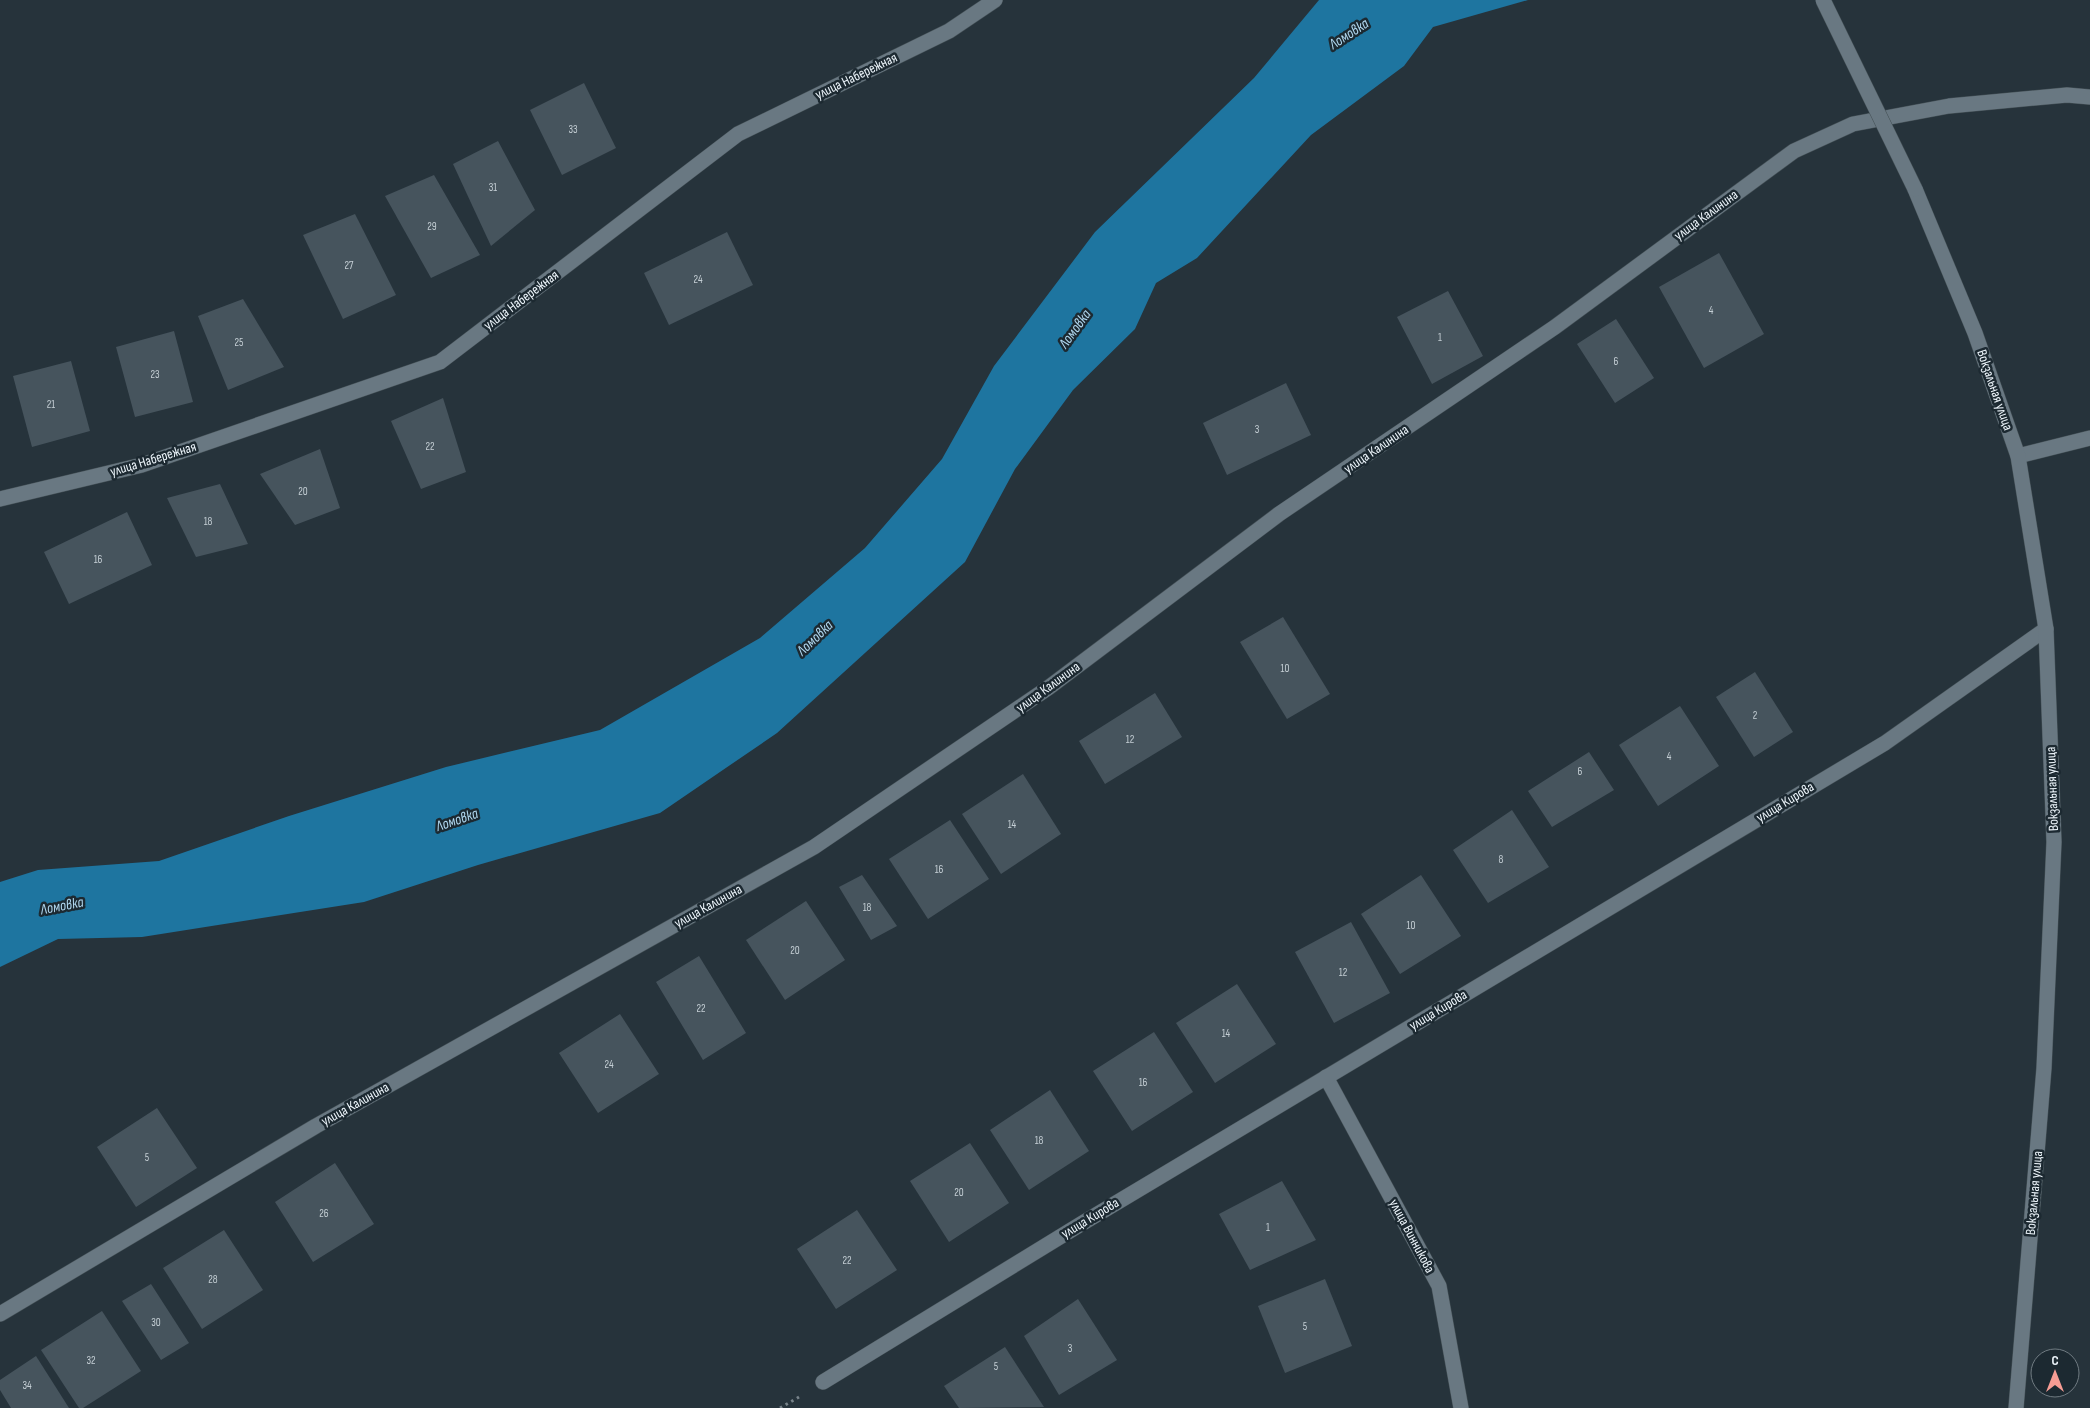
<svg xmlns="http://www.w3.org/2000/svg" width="2090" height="1408" viewBox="0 0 2090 1408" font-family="'Sofia Sans Condensed',sans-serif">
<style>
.water{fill:#1e75a0}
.building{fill:#46545d}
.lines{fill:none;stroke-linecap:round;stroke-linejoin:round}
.street-casing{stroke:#445056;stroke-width:16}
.secondary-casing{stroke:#445056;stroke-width:16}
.path{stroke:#78838a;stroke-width:3;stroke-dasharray:2.5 4;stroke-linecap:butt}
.street{stroke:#697882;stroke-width:15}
.secondary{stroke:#697882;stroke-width:15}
.secondary-bridge-casing{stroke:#445056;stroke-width:16;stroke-linecap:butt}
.secondary-bridge{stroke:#697882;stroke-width:15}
.labels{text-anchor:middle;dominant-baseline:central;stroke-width:5;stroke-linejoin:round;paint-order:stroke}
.number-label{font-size:11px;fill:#c4ced4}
.street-label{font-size:14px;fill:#eef6fc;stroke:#1c2931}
.water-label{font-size:15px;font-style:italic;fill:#b1d8f0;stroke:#1c2931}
</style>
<rect width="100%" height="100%" fill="#26333b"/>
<path class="water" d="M1319,0H1528L1433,27L1404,66L1311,135L1197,258L1156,283L1135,329L1073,390L1015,469L965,562L777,733L660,813L478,865L364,902L142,937L58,939L0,967V882L38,870L159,861L289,816L446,767L600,730L760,638L865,548L942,459L994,366L1095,232L1254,78Z"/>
<g class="building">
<path d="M584,83L616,148L562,175L530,110Z"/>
<path d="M498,141L535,210L491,246L453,164Z"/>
<path d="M434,175L480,255L431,278L385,196Z"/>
<path d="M355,214L396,295L343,319L303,235Z"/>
<path d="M727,232L753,285L669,325L644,273Z"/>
<path d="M1719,253L1764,334L1704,368L1659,287Z"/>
<path d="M1448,291L1483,356L1432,384L1397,317Z"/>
<path d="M243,299L284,367L228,390L198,316Z"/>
<path d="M1616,319L1654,378L1615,403L1577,344Z"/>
<path d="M174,331L193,402L135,417L116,347Z"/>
<path d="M71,361L90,431L32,447L13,376Z"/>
<path d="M1286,383L1311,435L1227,475L1203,423Z"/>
<path d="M443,398L466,472L421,489L391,421Z"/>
<path d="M320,449L340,508L295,525L260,474Z"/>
<path d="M220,484L248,544L196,557L167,498Z"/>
<path d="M127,512L152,565L69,604L44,552Z"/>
<path d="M1283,617L1330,694L1287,719L1240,642Z"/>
<path d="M1755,672L1793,732L1754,757L1716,697Z"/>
<path d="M1155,693L1182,737L1105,784L1079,741Z"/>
<path d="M1680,706L1719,766L1658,806L1619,745Z"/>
<path d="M1589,752L1614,790L1552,827L1528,791Z"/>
<path d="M1023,774L1061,834L1001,874L962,814Z"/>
<path d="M1512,810L1549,867L1488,903L1453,850Z"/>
<path d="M950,820L989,879L928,919L889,859Z"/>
<path d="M862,875L897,926L871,940L839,887Z"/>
<path d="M1421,875L1461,936L1400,974L1361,914Z"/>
<path d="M806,901L845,960L785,1000L746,940Z"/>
<path d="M1351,922L1390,993L1334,1023L1295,952Z"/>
<path d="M699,956L746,1033L703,1060L656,982Z"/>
<path d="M1237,984L1276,1044L1215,1083L1176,1023Z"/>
<path d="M620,1014L659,1074L598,1113L559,1053Z"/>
<path d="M1154,1032L1193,1092L1132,1131L1093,1071Z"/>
<path d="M1050,1090L1089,1151L1029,1190L990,1130Z"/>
<path d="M157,1108L197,1168L136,1207L97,1147Z"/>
<path d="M970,1143L1009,1203L949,1242L910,1181Z"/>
<path d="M335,1163L374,1224L313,1262L275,1202Z"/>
<path d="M1282,1181L1316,1240L1250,1270L1219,1214Z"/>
<path d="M857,1210L897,1270L836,1309L797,1249Z"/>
<path d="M224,1230L263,1290L202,1329L163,1268Z"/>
<path d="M1325,1279L1352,1346L1285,1373L1258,1306Z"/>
<path d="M151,1284L189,1343L161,1360L122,1301Z"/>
<path d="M1078,1299L1117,1360L1059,1395L1024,1336Z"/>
<path d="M102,1311L141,1371L83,1408H79L41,1350Z"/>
<path d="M1005,1347L1044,1407L959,1408L944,1386Z"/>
<path d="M36,1356L69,1408H11L0,1390V1380Z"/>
</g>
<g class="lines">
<defs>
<g id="street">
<path d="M2018,456L2090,438"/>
<path d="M0,499L142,465L440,362L738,134L949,31L995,0"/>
<path d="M1326,1077L1439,1286L1461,1408"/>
<path d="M0,1314L316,1126L814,847L1048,688L1279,514L1555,327L1794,151L1853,124L1949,106L2067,95L2090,97"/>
<path d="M823,1382L1081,1224L1885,743L2046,629"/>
</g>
<path id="secondary" d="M1915,189L1975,333L2018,456L2046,629L2054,842L2044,1068L2016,1408"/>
</defs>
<use href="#street" class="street-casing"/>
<use href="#secondary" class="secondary-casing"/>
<path class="path" d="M780,1408L799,1397"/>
<use href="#street" class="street"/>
<use href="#secondary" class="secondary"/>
<defs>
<path id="secondary-bridge" d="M1823,0L1915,189"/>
</defs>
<use href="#secondary-bridge" class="secondary-bridge-casing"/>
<use href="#secondary-bridge" class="secondary-bridge"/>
</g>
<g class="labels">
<g class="number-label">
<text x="573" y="129">33</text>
<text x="493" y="187">31</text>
<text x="432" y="226">29</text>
<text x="349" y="265">27</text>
<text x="698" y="279">24</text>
<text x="1711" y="310">4</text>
<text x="1440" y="337">1</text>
<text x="239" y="342">25</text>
<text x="1616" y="361">6</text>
<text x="155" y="374">23</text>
<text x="51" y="404">21</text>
<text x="1257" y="429">3</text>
<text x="430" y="446">22</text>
<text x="303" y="491">20</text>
<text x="208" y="521">18</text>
<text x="98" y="559">16</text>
<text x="1285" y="668">10</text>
<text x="1755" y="715">2</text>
<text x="1130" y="739">12</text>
<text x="1669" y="756">4</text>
<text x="1580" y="771">6</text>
<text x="1012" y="824">14</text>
<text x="1501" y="859">8</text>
<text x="939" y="869">16</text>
<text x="867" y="907">18</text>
<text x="1411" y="925">10</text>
<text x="795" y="950">20</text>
<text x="1343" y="972">12</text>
<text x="701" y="1008">22</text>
<text x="1226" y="1033">14</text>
<text x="609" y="1064">24</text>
<text x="1143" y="1082">16</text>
<text x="1039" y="1140">18</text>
<text x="147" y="1157">5</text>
<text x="959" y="1192">20</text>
<text x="324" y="1213">26</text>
<text x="1268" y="1227">1</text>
<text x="847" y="1260">22</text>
<text x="213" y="1279">28</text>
<text x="156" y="1322">30</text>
<text x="1305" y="1326">5</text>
<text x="1070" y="1348">3</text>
<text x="91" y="1360">32</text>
<text x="996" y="1366">5</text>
<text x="27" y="1385">34</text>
</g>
<g class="street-label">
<text transform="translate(856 76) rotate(-26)">улица Набережная</text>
<text transform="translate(1706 215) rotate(-36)">улица Калинина</text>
<text transform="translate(521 300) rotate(-37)">улица Набережная</text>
<text transform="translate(1995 390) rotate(71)">Вокзальная улица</text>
<text transform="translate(1376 449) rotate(-34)">улица Калинина</text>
<text transform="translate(153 459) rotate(-17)">улица Набережная</text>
<text transform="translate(1048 687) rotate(-36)">улица Калинина</text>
<text transform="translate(2052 789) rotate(-92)">Вокзальная улица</text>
<text transform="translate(1785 802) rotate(-31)">улица Кирова</text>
<text transform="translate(708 906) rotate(-29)">улица Калинина</text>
<text transform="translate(1438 1010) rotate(-31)">улица Кирова</text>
<text transform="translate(355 1104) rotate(-29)">улица Калинина</text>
<text transform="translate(2034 1193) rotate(-85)">Вокзальная улица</text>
<text transform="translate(1090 1218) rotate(-31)">улица Кирова</text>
<text transform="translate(1412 1236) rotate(62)">улица Винникова</text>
</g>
<g class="water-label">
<text transform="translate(1349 34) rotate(-33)">Ломовка</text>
<text transform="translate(1075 329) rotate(-54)">Ломовка</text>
<text transform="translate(815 638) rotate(-44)">Ломовка</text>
<text transform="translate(457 820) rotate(-19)">Ломовка</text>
<text transform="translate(62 906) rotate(-11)">Ломовка</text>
</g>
</g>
<g transform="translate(2055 1373)"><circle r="24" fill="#1c2931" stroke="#707b82"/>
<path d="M0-4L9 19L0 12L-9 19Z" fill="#f59c94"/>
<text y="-8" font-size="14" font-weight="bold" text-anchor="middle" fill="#eef6fc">С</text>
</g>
</svg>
